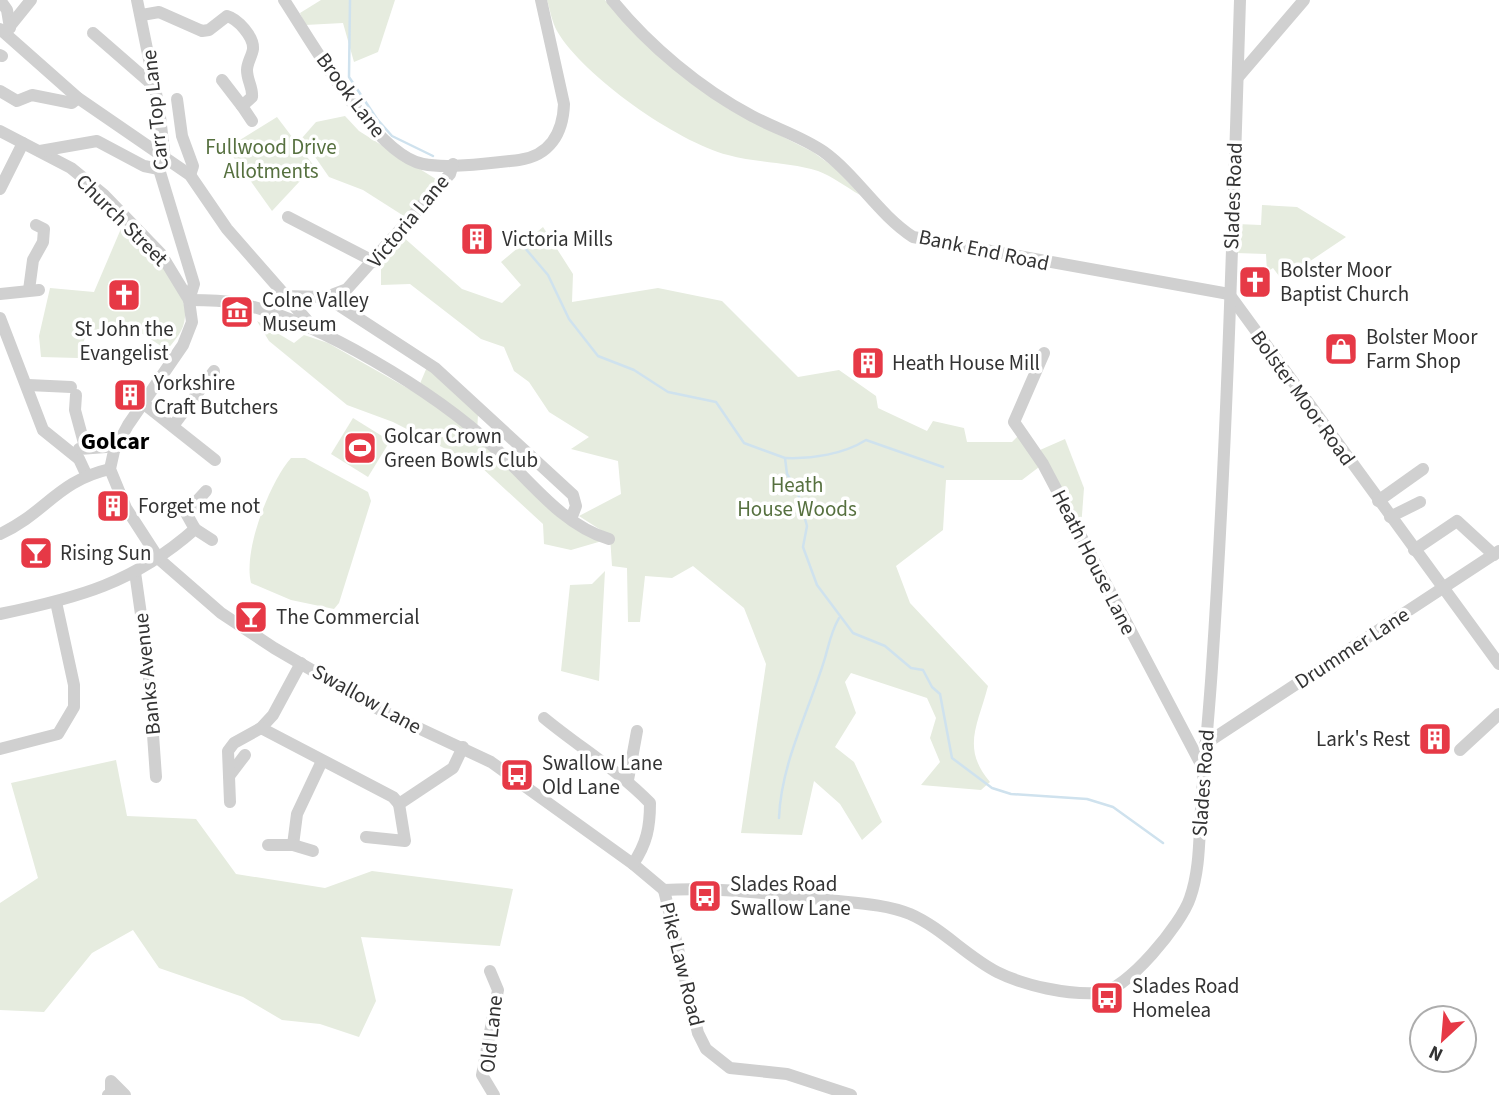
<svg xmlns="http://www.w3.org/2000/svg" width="1499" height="1095" viewBox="0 0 1499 1095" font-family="'Source Sans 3',sans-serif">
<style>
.green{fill:#e6ecdf}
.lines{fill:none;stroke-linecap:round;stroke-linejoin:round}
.stream{stroke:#cfe2ee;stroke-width:2.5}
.minor{stroke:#d0d0d0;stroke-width:12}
.labels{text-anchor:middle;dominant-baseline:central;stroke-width:7;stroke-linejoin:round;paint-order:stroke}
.street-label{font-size:21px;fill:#333;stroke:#fff}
.park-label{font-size:21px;fill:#56703f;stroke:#fff}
.poi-label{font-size:21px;fill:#333;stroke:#fff;text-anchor:start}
.quarter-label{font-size:24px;font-weight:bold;fill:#000;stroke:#fff}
</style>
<rect width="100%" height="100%" fill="#fff"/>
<g class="green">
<path d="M321,0H395L378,52L354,62L343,23L305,25L300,13Z"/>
<path d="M547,0H605L634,33L728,109L813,152L835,168L860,195C846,187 832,176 818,171C789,162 757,163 728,155C677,142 583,76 557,31C552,22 550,10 547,0Z"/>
<path d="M345,116L359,131L439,181L407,218L363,190L329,177L302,138L316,122Z"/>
<path d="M277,117L314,166L272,211L227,148Z"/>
<path d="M1262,205L1297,207L1346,237L1282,280L1273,268L1267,272L1266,254L1236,253L1237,224L1261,225Z"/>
<path d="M123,224C142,245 189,287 185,317C184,331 175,340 167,350L143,334L88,329L78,358L41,357L39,336L50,288L94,292Z"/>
<path d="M543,227L573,274L572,302L658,288L722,301L798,377L839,370L876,396L878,408L927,431L933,421L964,428L967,442H1012L1020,434L1043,464L1022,480H946L943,530L896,566L910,603L988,686C978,725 961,748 990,782L981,790L921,785L940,762L930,738L936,718L927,698L851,673L845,682L856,713L835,747L854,762L882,822L862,840L840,804L814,781L802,835L741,833L766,664L744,608L693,566L672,578L645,576L640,622H628L627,568L612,566L610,536L579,516L621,494L618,461L571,449L589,437L549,412L529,382L514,371L504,347L481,339L410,284L381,285V263L402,236L462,289L502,303L521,285L501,262Z"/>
<path d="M257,321L294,343L304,335L328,343L416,393L427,367L478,414L477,434L602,541L571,550L544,544L543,524L481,467L393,422L347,405L269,341Z"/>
<path d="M353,418L390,441L368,477L331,454Z"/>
<path d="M1065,439L1084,488L1081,528L1040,450Z"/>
<path d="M291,458H305L368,492L371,501L339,603L334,609L291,600L251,583C243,551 269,483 291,458Z"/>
<path d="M605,571L599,681L561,671L570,585L592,584Z"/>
<path d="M116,760L127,816L196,819L236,874L325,888L372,871L513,889L500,946L361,937L376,1001L359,1037L320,1024L282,1020L243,997L159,968L133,930L92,953L44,1012L0,1010V903L38,878L11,783Z"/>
</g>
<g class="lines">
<g class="stream">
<path d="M350,0L349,77L377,119L392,136L433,156"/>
<path d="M525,248L548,275L569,319L598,356L634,370L668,392L716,402L744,443L785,458L787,474L797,490L807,526L803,547L817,585L853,633L885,646L911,668L923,670L932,687L940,694L952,758L992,788L1011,794L1087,799L1113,807L1163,843"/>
<path d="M786,458C812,459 844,454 866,440L943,467"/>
<path d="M779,818C781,763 809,711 825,658C829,644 831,632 839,618"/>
</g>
<g class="minor">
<path d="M0,0L7,10L10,28"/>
<path d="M137,0L159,108L165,160L159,169L194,284L189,300"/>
<path d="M284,0C311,41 375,155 423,164C448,169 492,163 519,160C549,156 563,134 564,104L541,0"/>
<path d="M612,0C648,45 701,89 752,116C776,129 801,136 824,152C857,176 878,214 913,237L1229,294"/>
<path d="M142,15L159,12L202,31L209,30L227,16C238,19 254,37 253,49C252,56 247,63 247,70C247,81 253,87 252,97L242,106L252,121"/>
<path d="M0,29L78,98L190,175L227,229L312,326"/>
<path d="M6,31L31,0"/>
<path d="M93,33L155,87"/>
<path d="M0,55L2,56"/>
<path d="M1239,76L1304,0"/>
<path d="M222,80L242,106"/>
<path d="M0,91L17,101L32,95L72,103L78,98"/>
<path d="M177,99L182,136L193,166L190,175"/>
<path d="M0,131L71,168L104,195L161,254L189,300L192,322L183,345L128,425L114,451L110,469L126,508L159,559L221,613L274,648L382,711L491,762L633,864L664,890"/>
<path d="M40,151L97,141L144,166L159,169"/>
<path d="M0,189L23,143"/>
<path d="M288,217L375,262"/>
<path d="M29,290L33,260L43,242L44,229L36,225"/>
<path d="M0,294L39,290"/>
<path d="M1229,294L1499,664"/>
<path d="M283,296L326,297L347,289L450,174L453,164"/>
<path d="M326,297L435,368L573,495L576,506L571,519"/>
<path d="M189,300C205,300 221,300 237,303C316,319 435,392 494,447C528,479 563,526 609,539"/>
<path d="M0,318L43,430L79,459L86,474"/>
<path d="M1044,353L1014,422L1043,464L1204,770"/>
<path d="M28,385L71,387"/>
<path d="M76,395L75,410L85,447"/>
<path d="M143,403L215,460"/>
<path d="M173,426L214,371"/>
<path d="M79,449L106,447"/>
<path d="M1378,501L1423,469"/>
<path d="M1390,517L1420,502"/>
<path d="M195,529L186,513L206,491"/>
<path d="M0,534C46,513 57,481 110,469"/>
<path d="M1414,550L1457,521L1494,555"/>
<path d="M135,572L148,664L156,777"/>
<path d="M0,614C78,598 134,583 195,529L212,540"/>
<path d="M544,718C579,747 618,770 650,803C650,827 647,843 633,864"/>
<path d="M261,728L273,715L301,663"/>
<path d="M1205,744L1499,551"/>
<path d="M0,749L58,734L74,707V685L56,602"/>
<path d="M1460,750L1499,714"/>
<path d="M229,776L245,755"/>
<path d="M628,780L637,731"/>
<path d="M230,802L228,751L234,743L261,728L393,797L399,804"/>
<path d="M366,837L405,841L399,804L453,768L463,747"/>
<path d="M268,845H293L297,814L322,761"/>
<path d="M293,845L313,851"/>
<path d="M664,890C719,887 774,894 829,900C855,903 885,904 910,914C942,928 966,956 997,972C1025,986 1068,995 1099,993C1127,991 1182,923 1190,898C1200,870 1199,838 1201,809C1204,761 1209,714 1212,667C1227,445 1233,222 1240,0"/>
<path d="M664,890L698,1033L706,1049L730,1068L787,1074L851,1095"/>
<path d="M490,971L498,990L482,1075L494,1095"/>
<path d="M108,1095L111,1094V1081L125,1095"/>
</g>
</g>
<defs>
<symbol id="building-square" viewBox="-11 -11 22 22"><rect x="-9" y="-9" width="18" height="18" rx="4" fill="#e63946" stroke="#fff"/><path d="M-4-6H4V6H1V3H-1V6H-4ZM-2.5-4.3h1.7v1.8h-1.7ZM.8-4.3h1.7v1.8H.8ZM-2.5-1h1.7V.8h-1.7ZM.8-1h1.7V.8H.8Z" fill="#fff"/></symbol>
<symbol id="church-square" viewBox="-11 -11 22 22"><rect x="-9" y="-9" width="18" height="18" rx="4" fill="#e63946" stroke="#fff"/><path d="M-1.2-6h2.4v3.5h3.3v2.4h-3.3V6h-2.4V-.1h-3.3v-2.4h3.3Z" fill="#fff"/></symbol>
<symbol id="museum-square" viewBox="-11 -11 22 22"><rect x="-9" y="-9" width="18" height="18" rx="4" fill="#e63946" stroke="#fff"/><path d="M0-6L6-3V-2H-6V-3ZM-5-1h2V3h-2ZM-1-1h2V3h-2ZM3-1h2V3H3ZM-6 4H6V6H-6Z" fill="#fff"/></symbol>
<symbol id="shop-square" viewBox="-11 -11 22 22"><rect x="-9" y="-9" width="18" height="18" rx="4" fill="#e63946" stroke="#fff"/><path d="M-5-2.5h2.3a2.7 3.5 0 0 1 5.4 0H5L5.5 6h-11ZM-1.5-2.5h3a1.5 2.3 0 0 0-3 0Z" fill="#fff"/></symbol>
<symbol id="stadium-square" viewBox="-11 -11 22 22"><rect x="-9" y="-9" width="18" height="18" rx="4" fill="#e63946" stroke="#fff"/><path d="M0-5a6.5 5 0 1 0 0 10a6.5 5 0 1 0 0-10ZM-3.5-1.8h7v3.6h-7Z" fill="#fff"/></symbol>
<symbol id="bar-square" viewBox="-11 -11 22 22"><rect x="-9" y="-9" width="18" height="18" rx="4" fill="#e63946" stroke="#fff"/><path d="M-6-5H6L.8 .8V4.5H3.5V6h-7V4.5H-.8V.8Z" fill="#fff"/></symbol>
<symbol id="bus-square" viewBox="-11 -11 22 22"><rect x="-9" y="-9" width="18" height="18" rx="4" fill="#e63946" stroke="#fff"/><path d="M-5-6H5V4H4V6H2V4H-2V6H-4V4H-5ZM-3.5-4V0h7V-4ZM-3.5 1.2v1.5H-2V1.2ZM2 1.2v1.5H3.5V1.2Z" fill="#fff"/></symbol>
</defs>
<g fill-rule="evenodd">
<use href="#building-square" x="458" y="220" width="38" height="38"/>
<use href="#church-square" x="1236" y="263" width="38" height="38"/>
<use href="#church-square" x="105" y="276" width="38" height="38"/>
<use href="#museum-square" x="218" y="293" width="38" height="38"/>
<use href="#shop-square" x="1322" y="330" width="38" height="38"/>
<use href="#building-square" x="849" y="344" width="38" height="38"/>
<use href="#building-square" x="111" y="376" width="38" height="38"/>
<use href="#stadium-square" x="341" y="429" width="38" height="38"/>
<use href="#building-square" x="94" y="487" width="38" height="38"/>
<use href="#bar-square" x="17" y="534" width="38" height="38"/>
<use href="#bar-square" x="232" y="598" width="38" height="38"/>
<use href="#building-square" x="1416" y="720" width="38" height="38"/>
<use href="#bus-square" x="498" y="756" width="38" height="38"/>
<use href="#bus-square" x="686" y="877" width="38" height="38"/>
<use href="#bus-square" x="1088" y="979" width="38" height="38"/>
</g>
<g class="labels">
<g class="street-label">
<text transform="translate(351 95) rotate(53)">Brook Lane</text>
<text transform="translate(155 110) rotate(-96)">Carr Top Lane</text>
<text transform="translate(1233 196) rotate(-88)">Slades Road</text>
<text transform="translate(122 220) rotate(45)">Church Street</text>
<text transform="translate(408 221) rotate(-50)">Victoria Lane</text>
<text transform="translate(984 250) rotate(12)">Bank End Road</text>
<text transform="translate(1303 398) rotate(54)">Bolster Moor Road</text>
<text transform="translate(1094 562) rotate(63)">Heath House Lane</text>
<text transform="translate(1352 648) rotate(-33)">Drummer Lane</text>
<text transform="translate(147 674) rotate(-96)">Banks Avenue</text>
<text transform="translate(367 699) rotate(29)">Swallow Lane</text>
<text transform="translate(1203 783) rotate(-86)">Slades Road</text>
<text transform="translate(682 964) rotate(76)">Pike Law Road</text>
<text transform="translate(491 1034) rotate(-84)">Old Lane</text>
</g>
<g class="park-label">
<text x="271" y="147">Fullwood Drive<tspan x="271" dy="24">Allotments</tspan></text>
<text x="797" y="485">Heath<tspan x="797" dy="24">House Woods</tspan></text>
</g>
<g class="poi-label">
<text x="502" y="239">Victoria Mills</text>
<text x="1280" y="270">Bolster Moor<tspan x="1280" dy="24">Baptist Church</tspan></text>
<text x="262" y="300">Colne Valley<tspan x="262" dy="24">Museum</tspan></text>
<text x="124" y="329" text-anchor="middle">St John the<tspan x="124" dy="24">Evangelist</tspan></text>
<text x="1366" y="337">Bolster Moor<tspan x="1366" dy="24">Farm Shop</tspan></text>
<text x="892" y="363">Heath House Mill</text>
<text x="154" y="383">Yorkshire<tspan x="154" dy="24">Craft Butchers</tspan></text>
<text x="384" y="436">Golcar Crown<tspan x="384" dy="24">Green Bowls Club</tspan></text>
<text x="138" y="506">Forget me not</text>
<text x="60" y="553">Rising Sun</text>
<text x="276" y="617">The Commercial</text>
<text x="1410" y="739" text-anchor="end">Lark's Rest</text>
<text x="542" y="763">Swallow Lane<tspan x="542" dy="24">Old Lane</tspan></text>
<text x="730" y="884">Slades Road<tspan x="730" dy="24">Swallow Lane</tspan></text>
<text x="1132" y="986">Slades Road<tspan x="1132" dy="24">Homelea</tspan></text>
</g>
<g class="quarter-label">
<text x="115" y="441">Golcar</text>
</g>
</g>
<g transform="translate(1443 1039) rotate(206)"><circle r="33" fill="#ffffff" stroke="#adadad" stroke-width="2"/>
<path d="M0-5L12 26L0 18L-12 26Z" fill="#e63946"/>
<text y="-10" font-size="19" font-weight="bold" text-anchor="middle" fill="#333333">N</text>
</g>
</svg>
